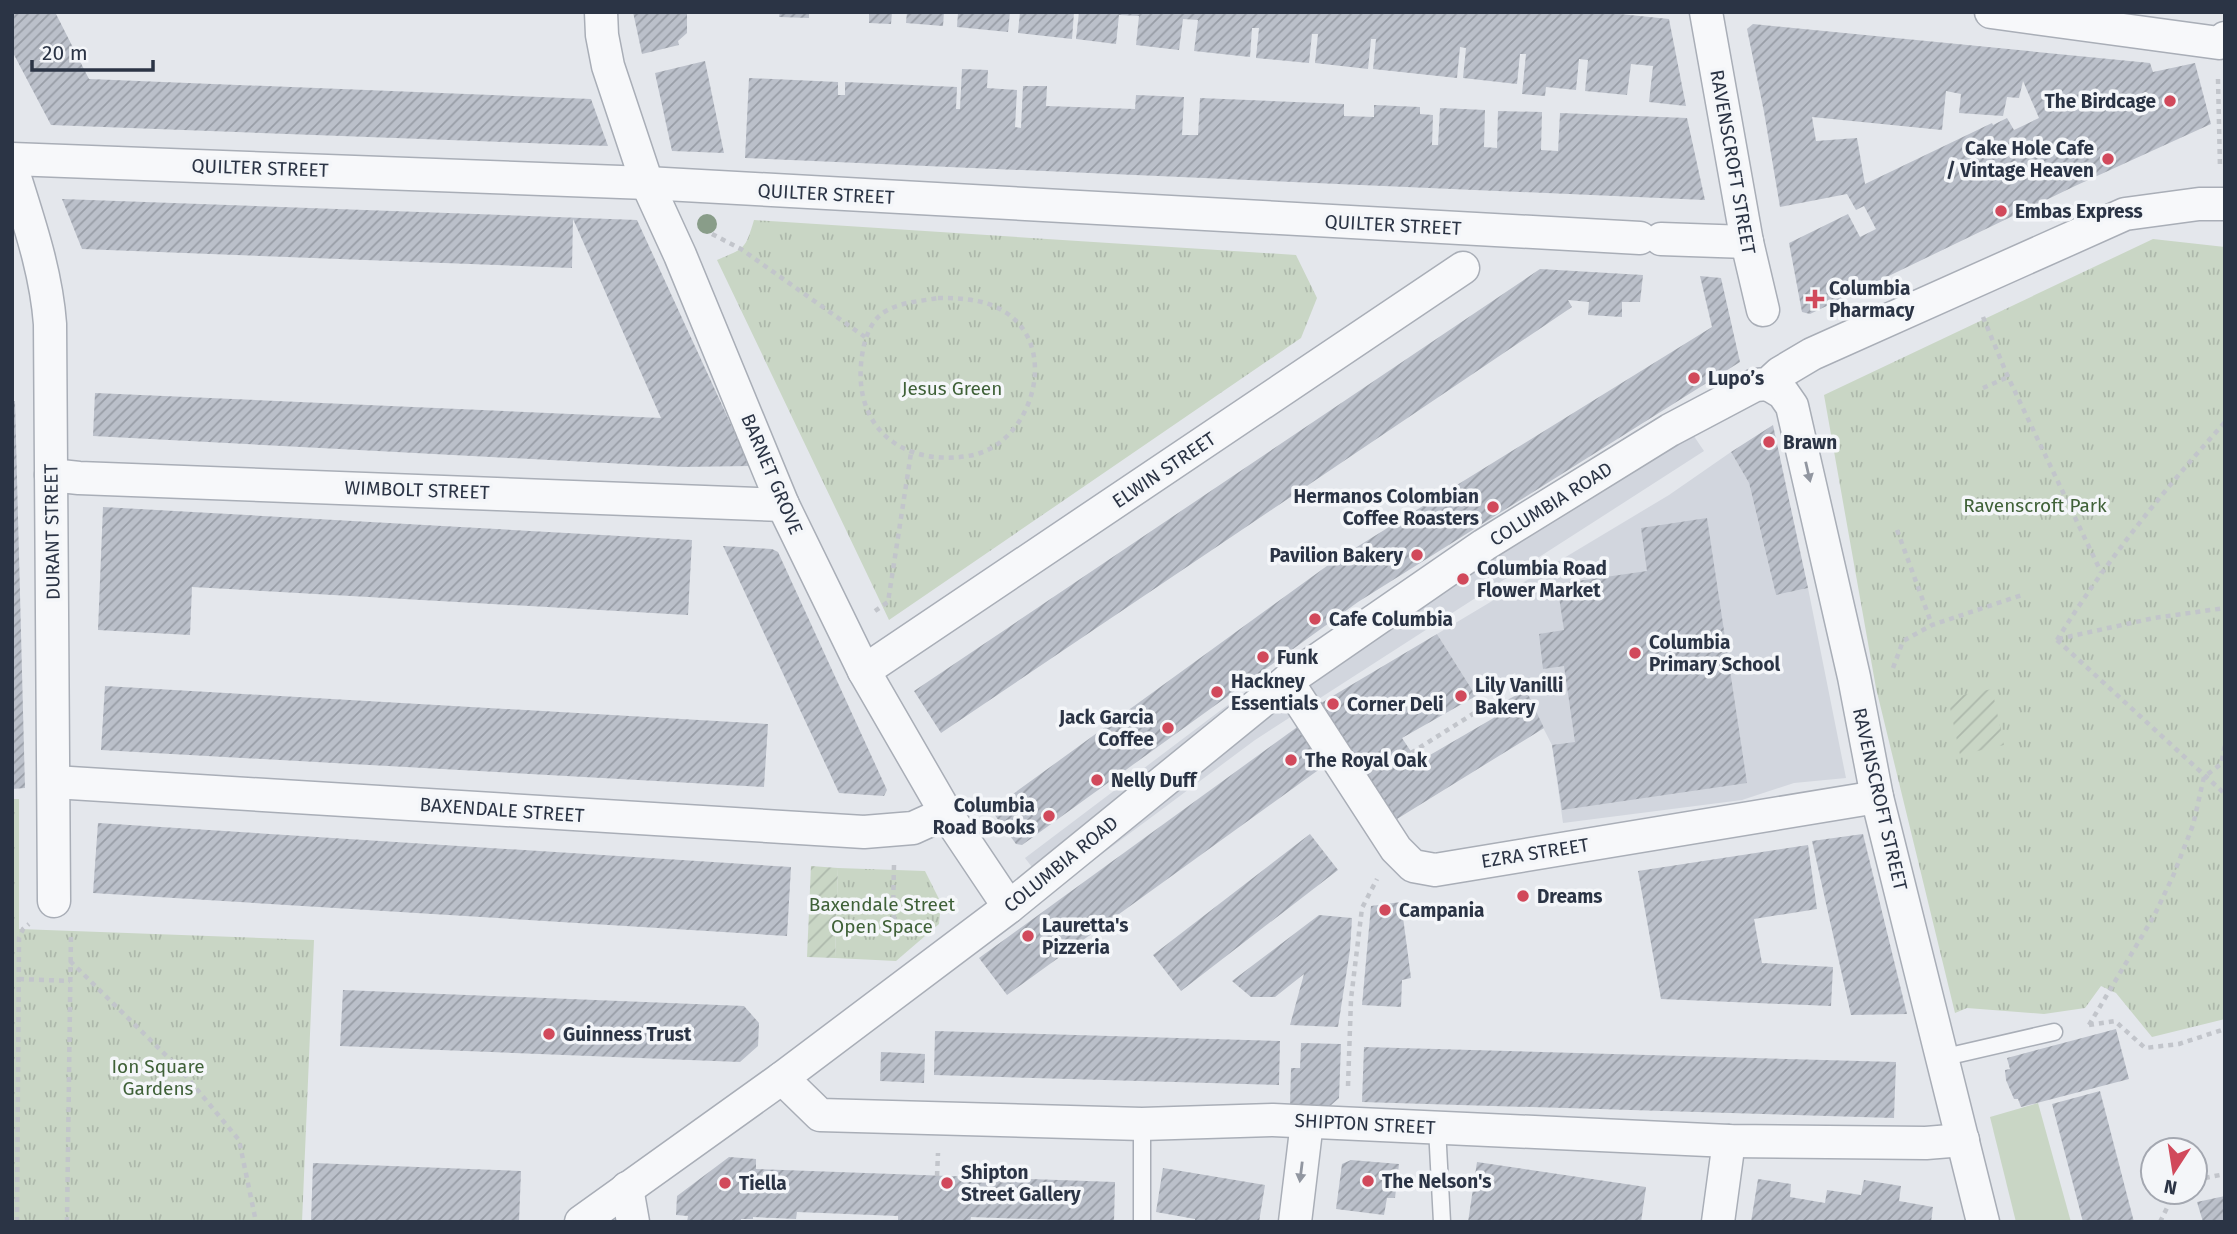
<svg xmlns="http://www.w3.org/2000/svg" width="2237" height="1234" viewBox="0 0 2237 1234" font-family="'Fira Sans',sans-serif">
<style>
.built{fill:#d2d6de}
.grass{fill:#c9d6c5}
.park{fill:url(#park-tufts)}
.garden{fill:url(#garden-furrows)}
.building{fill:url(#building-hatch);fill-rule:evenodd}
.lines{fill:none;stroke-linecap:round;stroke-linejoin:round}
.lane-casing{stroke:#a9aeb7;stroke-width:19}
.street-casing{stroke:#a9aeb7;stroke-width:35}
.path{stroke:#c2c5cb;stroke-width:4.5;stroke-dasharray:5 5;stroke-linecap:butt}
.lane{stroke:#f7f8fa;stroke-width:16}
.street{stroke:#f7f8fa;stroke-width:32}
.tree{fill:#899d89}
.oneway{fill:#9196a0}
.poi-dot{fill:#d1495b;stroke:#f4f6f9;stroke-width:2.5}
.labels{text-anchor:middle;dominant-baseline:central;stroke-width:7;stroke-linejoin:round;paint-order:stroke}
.poi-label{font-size:19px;font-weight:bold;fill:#2b3445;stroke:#f4f6f9;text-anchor:start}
.street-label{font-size:19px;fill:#2b3445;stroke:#f4f6f9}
.park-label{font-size:19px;fill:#3f6138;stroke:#f4f6f9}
</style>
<defs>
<pattern id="park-tufts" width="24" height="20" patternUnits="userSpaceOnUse" patternTransform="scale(1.75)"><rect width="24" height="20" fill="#c9d6c5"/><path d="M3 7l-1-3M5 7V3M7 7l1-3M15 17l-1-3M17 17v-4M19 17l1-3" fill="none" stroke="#adb8ab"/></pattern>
<pattern id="garden-furrows" width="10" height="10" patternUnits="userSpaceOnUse" patternTransform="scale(1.75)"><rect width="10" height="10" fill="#c9d6c5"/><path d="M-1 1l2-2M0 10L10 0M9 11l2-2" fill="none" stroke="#adb8ab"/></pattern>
<pattern id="building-hatch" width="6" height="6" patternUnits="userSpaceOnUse" patternTransform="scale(1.75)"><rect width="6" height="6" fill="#bbc0ca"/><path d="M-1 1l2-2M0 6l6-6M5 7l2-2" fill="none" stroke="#989da6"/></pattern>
</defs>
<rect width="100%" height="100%" fill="#e4e7ec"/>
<g class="built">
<path d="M1677,411L1704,451L1255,740L1051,892L1025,858L1225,707Z"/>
<path d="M1731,452L1749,483L1776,595L1808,588L1846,778L1794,783L1742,800L1563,823L1552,745L1515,673L1476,696L1437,634L1669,495Z"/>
</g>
<path class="grass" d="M2038,1103L2071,1222H2016L1990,1117Z"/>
<g class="park">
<path d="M754,220L1296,255L1317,298L1301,338L889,620L717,260C745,248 745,250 754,220Z"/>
<path d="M2153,239L2225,247V1019L2152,1037L2116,993L2101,986L2085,1008L2044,1014L1967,1008L1955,1013L1876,688L1824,395Z"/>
<path d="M12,799H19V929L314,940L302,1222H12Z"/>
<path d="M838,868L925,871L941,903L939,924L896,961L835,958Z"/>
</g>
<g class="garden">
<path d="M1992,689L2004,745L1960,755L1948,698Z"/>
<path d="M811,866L838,868L835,958L807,957Z"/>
</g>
<g class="building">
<path d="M12,12H55L89,79L591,99L608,146L51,125L12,51Z"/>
<path d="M633,12H687V33L678,41L679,45L642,54Z"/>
<path d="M780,12H809V18L779,17Z"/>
<path d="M869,12H892L891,24L869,23Z"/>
<path d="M907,12H944L943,26L906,23Z"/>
<path d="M958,12H1010L1008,32L957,27Z"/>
<path d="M1020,12H1074L1072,39L1018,33Z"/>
<path d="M1079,12H1601L1669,19L1686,106L1649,102L1653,66L1631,64L1627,95L1585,91L1588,60L1579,59L1576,90L1546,87L1545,96L1522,94L1526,54H1520L1517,84L1463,78L1466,48L1460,47L1457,78L1373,69L1376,39H1371L1368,69L1315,63L1318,34H1312L1309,63L1256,58L1259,28H1252L1250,57L1194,51L1198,20L1183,19L1179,50L1136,45L1139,16L1119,15L1116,44L1076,39Z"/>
<path d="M1753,24L2150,63L2153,72L2195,63L2211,124L2075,186L1810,314L1802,312L1789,243L1848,214L1860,237L1876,229L1864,206L1856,210L1847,194L1780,207L1764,112L1747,29ZM2023,81L2039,118L2014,130L2007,118L1993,125L1992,123L1865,184L1857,138L1816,141L1812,117L1942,130L1946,91L1961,94L1959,113L2003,116L2007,97L2019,98Z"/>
<path d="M705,61L724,153L672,151L655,73Z"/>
<path d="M962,69L988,70L987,88L1017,90L1015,127L1021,128L1023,86H1047L1046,106L1135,109L1136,95L1184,97L1182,135H1198L1200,98L1344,104V116L1374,117V105L1420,107V114L1433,115L1432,145H1438L1440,108L1485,110L1484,147L1497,148L1498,111L1542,112L1541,150L1558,151L1560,113L1687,118L1705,200L745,158L749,78L838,82V95H845V82L957,87L956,109H960Z"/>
<path d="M62,199L637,220L750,466L683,467L93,436L95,393L661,418L573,219L572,268L82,249Z"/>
<path d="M1540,269L1643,275L1640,302H1622V317L1588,315L1589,302L1568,300L1572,307L941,733L914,691Z"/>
<path d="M1700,276L1721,278L1740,362L1358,602L1022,845L1016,844L991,810L1331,563L1712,327Z"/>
<path d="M12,401H15L25,788L12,789Z"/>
<path d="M1773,425L1808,588L1776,595L1749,483L1731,452Z"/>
<path d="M103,507L692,540L688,615L192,587L190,635L98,630Z"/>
<path d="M1707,518L1747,783L1562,810L1552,745L1575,742L1564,666L1543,669L1539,634L1564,630L1557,584L1647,571L1641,528Z"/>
<path d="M723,546L772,549L778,552L887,790L884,796L839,793Z"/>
<path d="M1437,634L1476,696L1402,738L1418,762L1497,716L1492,708L1526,690L1544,728L1397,819L1369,779L1321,703Z"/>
<path d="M105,686L768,724L764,787L101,750Z"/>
<path d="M1300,725L1328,763L1007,995L979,958Z"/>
<path d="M98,823L791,867L787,936L93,893Z"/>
<path d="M1310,834L1338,870L1181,991L1153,955Z"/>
<path d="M1863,834L1907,1014L1851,1015L1812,841Z"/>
<path d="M1808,845L1817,909L1754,919L1762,963L1833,967L1831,1006L1661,999L1638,871Z"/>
<path d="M1401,902L1411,978L1402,980L1401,1007L1362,1005L1371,906Z"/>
<path d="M1319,915L1352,918L1350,950L1338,1027L1290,1025L1304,974L1275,997H1251L1232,981Z"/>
<path d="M343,990L744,1006L759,1023L758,1046L740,1062L340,1046Z"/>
<path d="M2116,1029L2129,1079L2021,1107L2018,1099H2014L2006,1080L2005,1070L2010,1069L2007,1058Z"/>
<path d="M935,1031L1280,1041L1279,1085L934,1075Z"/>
<path d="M1301,1043L1341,1044L1339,1098L1330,1106L1290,1105L1291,1068H1300Z"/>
<path d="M1364,1047L1896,1062L1894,1118L1362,1102Z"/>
<path d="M881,1052L925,1054L924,1083L880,1081Z"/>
<path d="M2100,1091L2134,1222H2083L2052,1104Z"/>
<path d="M729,1157L756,1159V1169L1115,1182L1114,1222L971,1217L970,1222H898V1216L797,1212L796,1219L753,1217V1219H741V1222H687L688,1216L676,1215L677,1196Z"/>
<path d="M1351,1160L1399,1164L1395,1198H1387L1384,1215L1336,1209L1342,1164Z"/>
<path d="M1477,1162L1646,1187L1641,1222H1468Z"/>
<path d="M313,1163L521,1171L519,1222H311Z"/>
<path d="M1163,1168L1265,1185L1259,1222H1195V1219L1156,1212Z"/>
<path d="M1758,1179L1791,1184L1790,1197L1825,1203L1827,1190L1861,1195L1864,1180L1901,1186L1899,1201L1933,1207L1931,1222H1751Z"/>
<path d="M2225,1196V1222H2203L2197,1202Z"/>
</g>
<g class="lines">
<defs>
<g id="lane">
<path d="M1941,1058L2054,1032"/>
<path d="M1142,1124V1222"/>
<path d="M1437,1128L1442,1222"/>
</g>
<g id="street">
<path d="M601,12L602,35L608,66L647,183L680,255L783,505L864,671L946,813L1009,907"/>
<path d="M1706,12L1747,242L1763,310"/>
<path d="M1991,12L2219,43L2225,38"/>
<path d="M12,159L647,183L1640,238"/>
<path d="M12,168C28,220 46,270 50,324L54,901"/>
<path d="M1661,239L1747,242"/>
<path d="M1768,384L1783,393L1792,406L1854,677L1877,797L1983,1222"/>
<path d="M51,475L79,478L783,505"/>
<path d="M864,671L1463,268"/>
<path d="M1287,681L1396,849L1413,866L1435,870L1877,797"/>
<path d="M54,782L864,832L913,828L946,813"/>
<path d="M782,1078L820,1115L1142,1124L1273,1120L1729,1141L1926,1143L1963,1140"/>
<path d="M627,1188L633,1222"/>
<path d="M581,1222L782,1078L1009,907L1287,681L1484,545L1670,430L1755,385L1768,384L1780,373L1812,354L2125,214L2199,204H2225"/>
<path d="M1295,1222L1307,1122"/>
<path d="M1718,1222L1729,1141"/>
</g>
</defs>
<use href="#lane" class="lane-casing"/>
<use href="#street" class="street-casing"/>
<g class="path">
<path d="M2218,79L2220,168"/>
<path d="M712,234L741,249L865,337"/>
<path d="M938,298C961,298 985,299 1005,312C1062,348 1031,447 968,456C897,467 849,422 863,350C866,335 872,319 886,311C901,302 922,301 938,298Z"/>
<path d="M1983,317L2008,377L2101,572"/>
<path d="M1983,388L2008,377"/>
<path d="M1897,530L1932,625"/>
<path d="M875,611L888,602L911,453"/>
<path d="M2058,639L2154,618L2225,608"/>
<path d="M2057,640C2106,561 2163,491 2225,422"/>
<path d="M2057,640L2225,794"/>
<path d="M1893,668L1903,641L1932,625L2025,594"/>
<path d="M1411,753L1484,707"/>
<path d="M894,865L893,910L898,944"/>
<path d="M70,961L181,1070L239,1140L256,1222"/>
<path d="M19,979L70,981"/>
<path d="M2089,1025L2154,916L2173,876L2193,825L2204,777L2221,764L2225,745"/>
<path d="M2089,1025L2115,1021L2145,1048L2179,1044L2225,1029"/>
<path d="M1348,1086L1351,999L1362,908L1377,879"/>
<path d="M937,1176L938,1153"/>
<path d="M2195,1180L2225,1174"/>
<path d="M17,1222L19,938L23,929L29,924"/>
<path d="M67,1222L71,932"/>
<path d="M2160,1222L2175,1192"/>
</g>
<use href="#lane" class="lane"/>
<use href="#street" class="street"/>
</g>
<circle class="tree" cx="707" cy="224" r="10"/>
<defs><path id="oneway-solid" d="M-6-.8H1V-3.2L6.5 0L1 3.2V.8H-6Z" transform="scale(1.75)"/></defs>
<g class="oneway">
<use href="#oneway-solid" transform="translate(1808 472) rotate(77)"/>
<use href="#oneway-solid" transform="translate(1301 1172) rotate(97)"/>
</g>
<g class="poi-dot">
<circle cx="2170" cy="101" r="7"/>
<circle cx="2108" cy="159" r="7"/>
<circle cx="2001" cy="211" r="7"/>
<path d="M1811.5 288.5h7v7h7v7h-7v7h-7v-7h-7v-7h7z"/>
<circle cx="1694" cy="378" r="7"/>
<circle cx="1769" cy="442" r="7"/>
<circle cx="1493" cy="507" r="7"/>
<circle cx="1417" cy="555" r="7"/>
<circle cx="1463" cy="579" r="7"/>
<circle cx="1315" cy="619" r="7"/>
<circle cx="1635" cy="653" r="7"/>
<circle cx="1263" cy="657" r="7"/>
<circle cx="1217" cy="692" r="7"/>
<circle cx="1461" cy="696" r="7"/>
<circle cx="1333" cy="704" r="7"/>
<circle cx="1168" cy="728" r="7"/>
<circle cx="1291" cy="760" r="7"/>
<circle cx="1097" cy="780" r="7"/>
<circle cx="1049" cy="816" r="7"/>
<circle cx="1523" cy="896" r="7"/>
<circle cx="1385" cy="910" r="7"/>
<circle cx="1028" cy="936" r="7"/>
<circle cx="549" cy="1034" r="7"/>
<circle cx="1368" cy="1181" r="7"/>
<circle cx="725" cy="1183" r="7"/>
<circle cx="947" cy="1183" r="7"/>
</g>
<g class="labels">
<g class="poi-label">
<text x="2156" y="101" text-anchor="end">The Birdcage</text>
<text x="2094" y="148" text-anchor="end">Cake Hole Cafe<tspan x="2094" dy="22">/ Vintage Heaven</tspan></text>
<text x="2015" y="211">Embas Express</text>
<text x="1829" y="288">Columbia<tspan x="1829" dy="22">Pharmacy</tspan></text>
<text x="1708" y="378">Lupo’s</text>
<text x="1783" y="442">Brawn</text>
<text x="1479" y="496" text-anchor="end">Hermanos Colombian<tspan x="1479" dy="22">Coffee Roasters</tspan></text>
<text x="1403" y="555" text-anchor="end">Pavilion Bakery</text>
<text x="1477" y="568">Columbia Road<tspan x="1477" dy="22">Flower Market</tspan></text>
<text x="1329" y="619">Cafe Columbia</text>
<text x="1649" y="642">Columbia<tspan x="1649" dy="22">Primary School</tspan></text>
<text x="1277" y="657">Funk</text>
<text x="1231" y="681">Hackney<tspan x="1231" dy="22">Essentials</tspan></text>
<text x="1475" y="685">Lily Vanilli<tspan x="1475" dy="22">Bakery</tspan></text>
<text x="1347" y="704">Corner Deli</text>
<text x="1154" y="717" text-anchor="end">Jack Garcia<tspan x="1154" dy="22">Coffee</tspan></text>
<text x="1305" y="760">The Royal Oak</text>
<text x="1111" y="780">Nelly Duff</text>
<text x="1035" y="805" text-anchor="end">Columbia<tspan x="1035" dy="22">Road Books</tspan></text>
<text x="1537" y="896">Dreams</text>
<text x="1399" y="910">Campania</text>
<text x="1042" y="925">Lauretta's<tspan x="1042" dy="22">Pizzeria</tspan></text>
<text x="563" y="1034">Guinness Trust</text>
<text x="961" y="1172">Shipton<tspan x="961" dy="22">Street Gallery</tspan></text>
<text x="1382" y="1181">The Nelson's</text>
<text x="739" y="1183">Tiella</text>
</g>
<g class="street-label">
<text transform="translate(1733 162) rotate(80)">RAVENSCROFT STREET</text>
<text transform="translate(260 168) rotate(2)">QUILTER STREET</text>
<text transform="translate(826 194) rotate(3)">QUILTER STREET</text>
<text transform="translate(1393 225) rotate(3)">QUILTER STREET</text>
<text transform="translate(1164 470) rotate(-34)">ELWIN STREET</text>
<text transform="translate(772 474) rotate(67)">BARNET GROVE</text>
<text transform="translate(417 490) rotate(2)">WIMBOLT STREET</text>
<text transform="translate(1551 504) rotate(-32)">COLUMBIA ROAD</text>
<text transform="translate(52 532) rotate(-91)">DURANT STREET</text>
<text transform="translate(1880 799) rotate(77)">RAVENSCROFT STREET</text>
<text transform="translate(502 810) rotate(4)">BAXENDALE STREET</text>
<text transform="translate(1535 853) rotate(-9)">EZRA STREET</text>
<text transform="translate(1061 864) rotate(-39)">COLUMBIA ROAD</text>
<text transform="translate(1365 1124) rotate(3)">SHIPTON STREET</text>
</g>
<g class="park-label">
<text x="952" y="388">Jesus Green</text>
<text x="2035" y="505">Ravenscroft Park</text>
<text x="882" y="904">Baxendale Street<tspan x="882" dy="22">Open Space</tspan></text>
<text x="158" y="1066">Ion Square<tspan x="158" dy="22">Gardens</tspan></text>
</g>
</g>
<rect width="2237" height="1234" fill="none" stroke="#2b3445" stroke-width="28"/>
<g transform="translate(2174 1171) rotate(192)"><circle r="33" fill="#f4f6f9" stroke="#a4a8b1" stroke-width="2"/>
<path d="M0-5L12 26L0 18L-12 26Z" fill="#d1495b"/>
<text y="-10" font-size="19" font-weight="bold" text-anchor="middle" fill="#2b3445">N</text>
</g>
<path d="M32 60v10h121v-10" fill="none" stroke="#2b3445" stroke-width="3.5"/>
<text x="42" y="60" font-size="21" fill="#2b3445" stroke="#f4f6f9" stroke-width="5" paint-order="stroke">20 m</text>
</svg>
